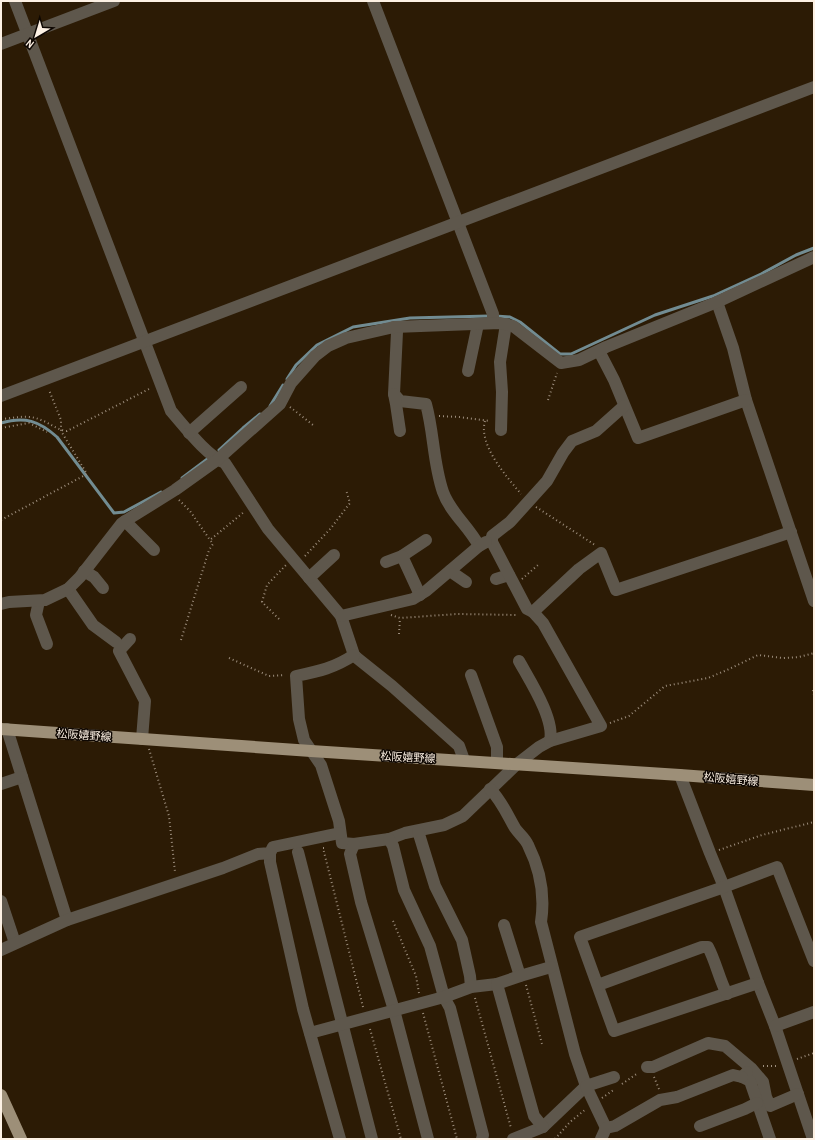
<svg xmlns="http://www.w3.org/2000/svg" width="815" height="1140" viewBox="0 0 815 1140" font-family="'Archivo Narrow','Noto Sans JP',sans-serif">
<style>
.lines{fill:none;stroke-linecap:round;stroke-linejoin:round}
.stream{stroke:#728c92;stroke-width:3}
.path{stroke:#9c8d7c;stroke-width:2;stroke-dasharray:1 3;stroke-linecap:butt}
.minor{stroke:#5e574c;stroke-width:12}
.major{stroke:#9d8f78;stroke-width:12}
.labels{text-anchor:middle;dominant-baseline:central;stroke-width:3;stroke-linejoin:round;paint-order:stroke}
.street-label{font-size:11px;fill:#fdf1e4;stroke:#0e0702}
</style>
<rect width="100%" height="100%" fill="#2c1b05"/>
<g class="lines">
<g class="stream">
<path d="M495,316L510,317L520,322L560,354H571L655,315L713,296L761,274L796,255L814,248"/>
<path d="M287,379L296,365L317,345L353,327L410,318L489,316"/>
<path d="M270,406L283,385"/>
<path d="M1,423C25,416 39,421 57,437L114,513L124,512L161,492"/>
<path d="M219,450L243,428L260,414"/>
<path d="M182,478L210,457"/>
</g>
<g class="path">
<path d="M548,400L557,373"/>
<path d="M290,407L313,425"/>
<path d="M439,416L459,417L490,421"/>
<path d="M1,419C15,418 28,414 41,420C50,423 57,430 67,431L149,389L151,387"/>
<path d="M485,421C478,445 507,477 521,494"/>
<path d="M1,428L29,423L47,432"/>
<path d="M179,500L190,511L210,540"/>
<path d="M536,507L595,545"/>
<path d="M1,520L87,474L61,431V420L49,390"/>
<path d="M305,556L331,528L350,503L346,490"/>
<path d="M522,579L538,565"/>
<path d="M391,615L400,618L457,614L518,615"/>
<path d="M279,619L262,602L267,585L286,565"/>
<path d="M399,634L400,618"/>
<path d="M181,640L209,550L213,544L210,540L244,512"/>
<path d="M229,658L269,676L285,675"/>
<path d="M813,690L814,695"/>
<path d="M610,723L629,716L665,686L708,678L727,670L758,655L783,658L799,657L814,653"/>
<path d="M149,749L169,816L175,872"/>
<path d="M324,848H323L363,1007"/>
<path d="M719,850L762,835L814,822"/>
<path d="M393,921L416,976L419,993"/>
<path d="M526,985L542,1044"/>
<path d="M475,998L511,1128"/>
<path d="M423,1013L457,1139"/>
<path d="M370,1029L401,1139"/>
<path d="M797,1059L814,1053"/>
<path d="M763,1066H777"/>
<path d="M654,1077L659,1089"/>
<path d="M622,1084L638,1073"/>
<path d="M602,1098L615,1089"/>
<path d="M555,1139L570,1122L586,1109"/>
</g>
<g class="minor">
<path d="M15,1L171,411C185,427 207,456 225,463L268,529L341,616L354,655L357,658L392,686L459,746L464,760"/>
<path d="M373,1L493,314V323"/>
<path d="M1,44L114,1"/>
<path d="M717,302L733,348L746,400L814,601"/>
<path d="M394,327L397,332L394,394L400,401L426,404C434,433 433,463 443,492C450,512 469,527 479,546"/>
<path d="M599,351L614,380L638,438L746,400"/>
<path d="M468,371L478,324"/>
<path d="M394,394L396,404L400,431"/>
<path d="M1,396L814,87"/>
<path d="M501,430L502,392L500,362L506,324"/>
<path d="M189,433L241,387"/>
<path d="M125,521L154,550"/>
<path d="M402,556L426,540"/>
<path d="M386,562L402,556L420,595"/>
<path d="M84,571L94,577L103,588"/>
<path d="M450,571L466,582"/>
<path d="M309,578L334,555"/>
<path d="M496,579L509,575"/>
<path d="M68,589L93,625L116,642"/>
<path d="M39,601L36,615L47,644"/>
<path d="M1,604L9,602L45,600L68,589L80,577L122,523L175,490L217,460L280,404L291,383L315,356L328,346L346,338L394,327L500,323L513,326L561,363L579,360L606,347L717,302L814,257"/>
<path d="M533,612L527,609L492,542V536L510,522L547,481L563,453L572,441L596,431L624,406"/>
<path d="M341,616L413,599L426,591L479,546L486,542"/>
<path d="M130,639L119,651L145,701L142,739"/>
<path d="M354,655C334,668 320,671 296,676L299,719L304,740L321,765L339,821L342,843L354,844L389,839L405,833L444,825L463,816L517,764L539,747L550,741L601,726L543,623L533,612L579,569L601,553L616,590L791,532"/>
<path d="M519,661C530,681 555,719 550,741"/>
<path d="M471,675L497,747V763"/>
<path d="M7,729L67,920"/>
<path d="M680,775L710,853L724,887L758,983L775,1026L813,1139"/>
<path d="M1,784L22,777"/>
<path d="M490,789C501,800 507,814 515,828C519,834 525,838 528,845C540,869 545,896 541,922L575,1054L586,1086L543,1127L513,1139"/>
<path d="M418,831L435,886L462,940L470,976L471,987"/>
<path d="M389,839L393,846L404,890L430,946L444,997L450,1008L483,1135L482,1139"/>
<path d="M354,844L350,854L361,902L394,1010L428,1139"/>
<path d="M298,852L372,1139"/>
<path d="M270,853V862L303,1009L340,1139"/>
<path d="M1,901L15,943"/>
<path d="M504,925L520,976"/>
<path d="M1,950L67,920L223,868L258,854L270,853L273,847L340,833"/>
<path d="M758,983L614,1031L580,937L724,887L777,867L814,961"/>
<path d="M598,985L702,947H708C716,962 719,979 727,994"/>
<path d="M775,1026L814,1012"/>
<path d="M310,1033L444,997L471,987L497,984"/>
<path d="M647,1067H653L708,1043L725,1046L751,1068L763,1082L766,1097L770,1106L798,1094"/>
<path d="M747,1072L742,1077L750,1081L770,1139"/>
<path d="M700,1126L745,1109L757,1103"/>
<path d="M543,1127L534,1116L497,984L520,976L551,967"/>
<path d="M606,1128L586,1086L614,1077"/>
<path d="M601,1139L606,1128L615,1126L660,1100L677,1097L733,1075L742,1077"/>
</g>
<g class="major">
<path d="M1,729L311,751L680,775L814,785"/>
<path d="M1,1095L21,1139"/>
</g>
</g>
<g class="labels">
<g class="street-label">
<text transform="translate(84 735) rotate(4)">松阪嬉野線</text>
<text transform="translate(408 757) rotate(3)">松阪嬉野線</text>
<text transform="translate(731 779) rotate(5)">松阪嬉野線</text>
</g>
</g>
<rect width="815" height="1140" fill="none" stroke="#fdf1e4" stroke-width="4"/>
<g transform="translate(36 36) rotate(218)" stroke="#0e0702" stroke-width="3" paint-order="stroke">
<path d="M0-3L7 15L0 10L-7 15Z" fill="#fdf1e4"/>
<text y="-6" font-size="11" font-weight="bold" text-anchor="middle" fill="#fdf1e4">N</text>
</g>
</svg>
